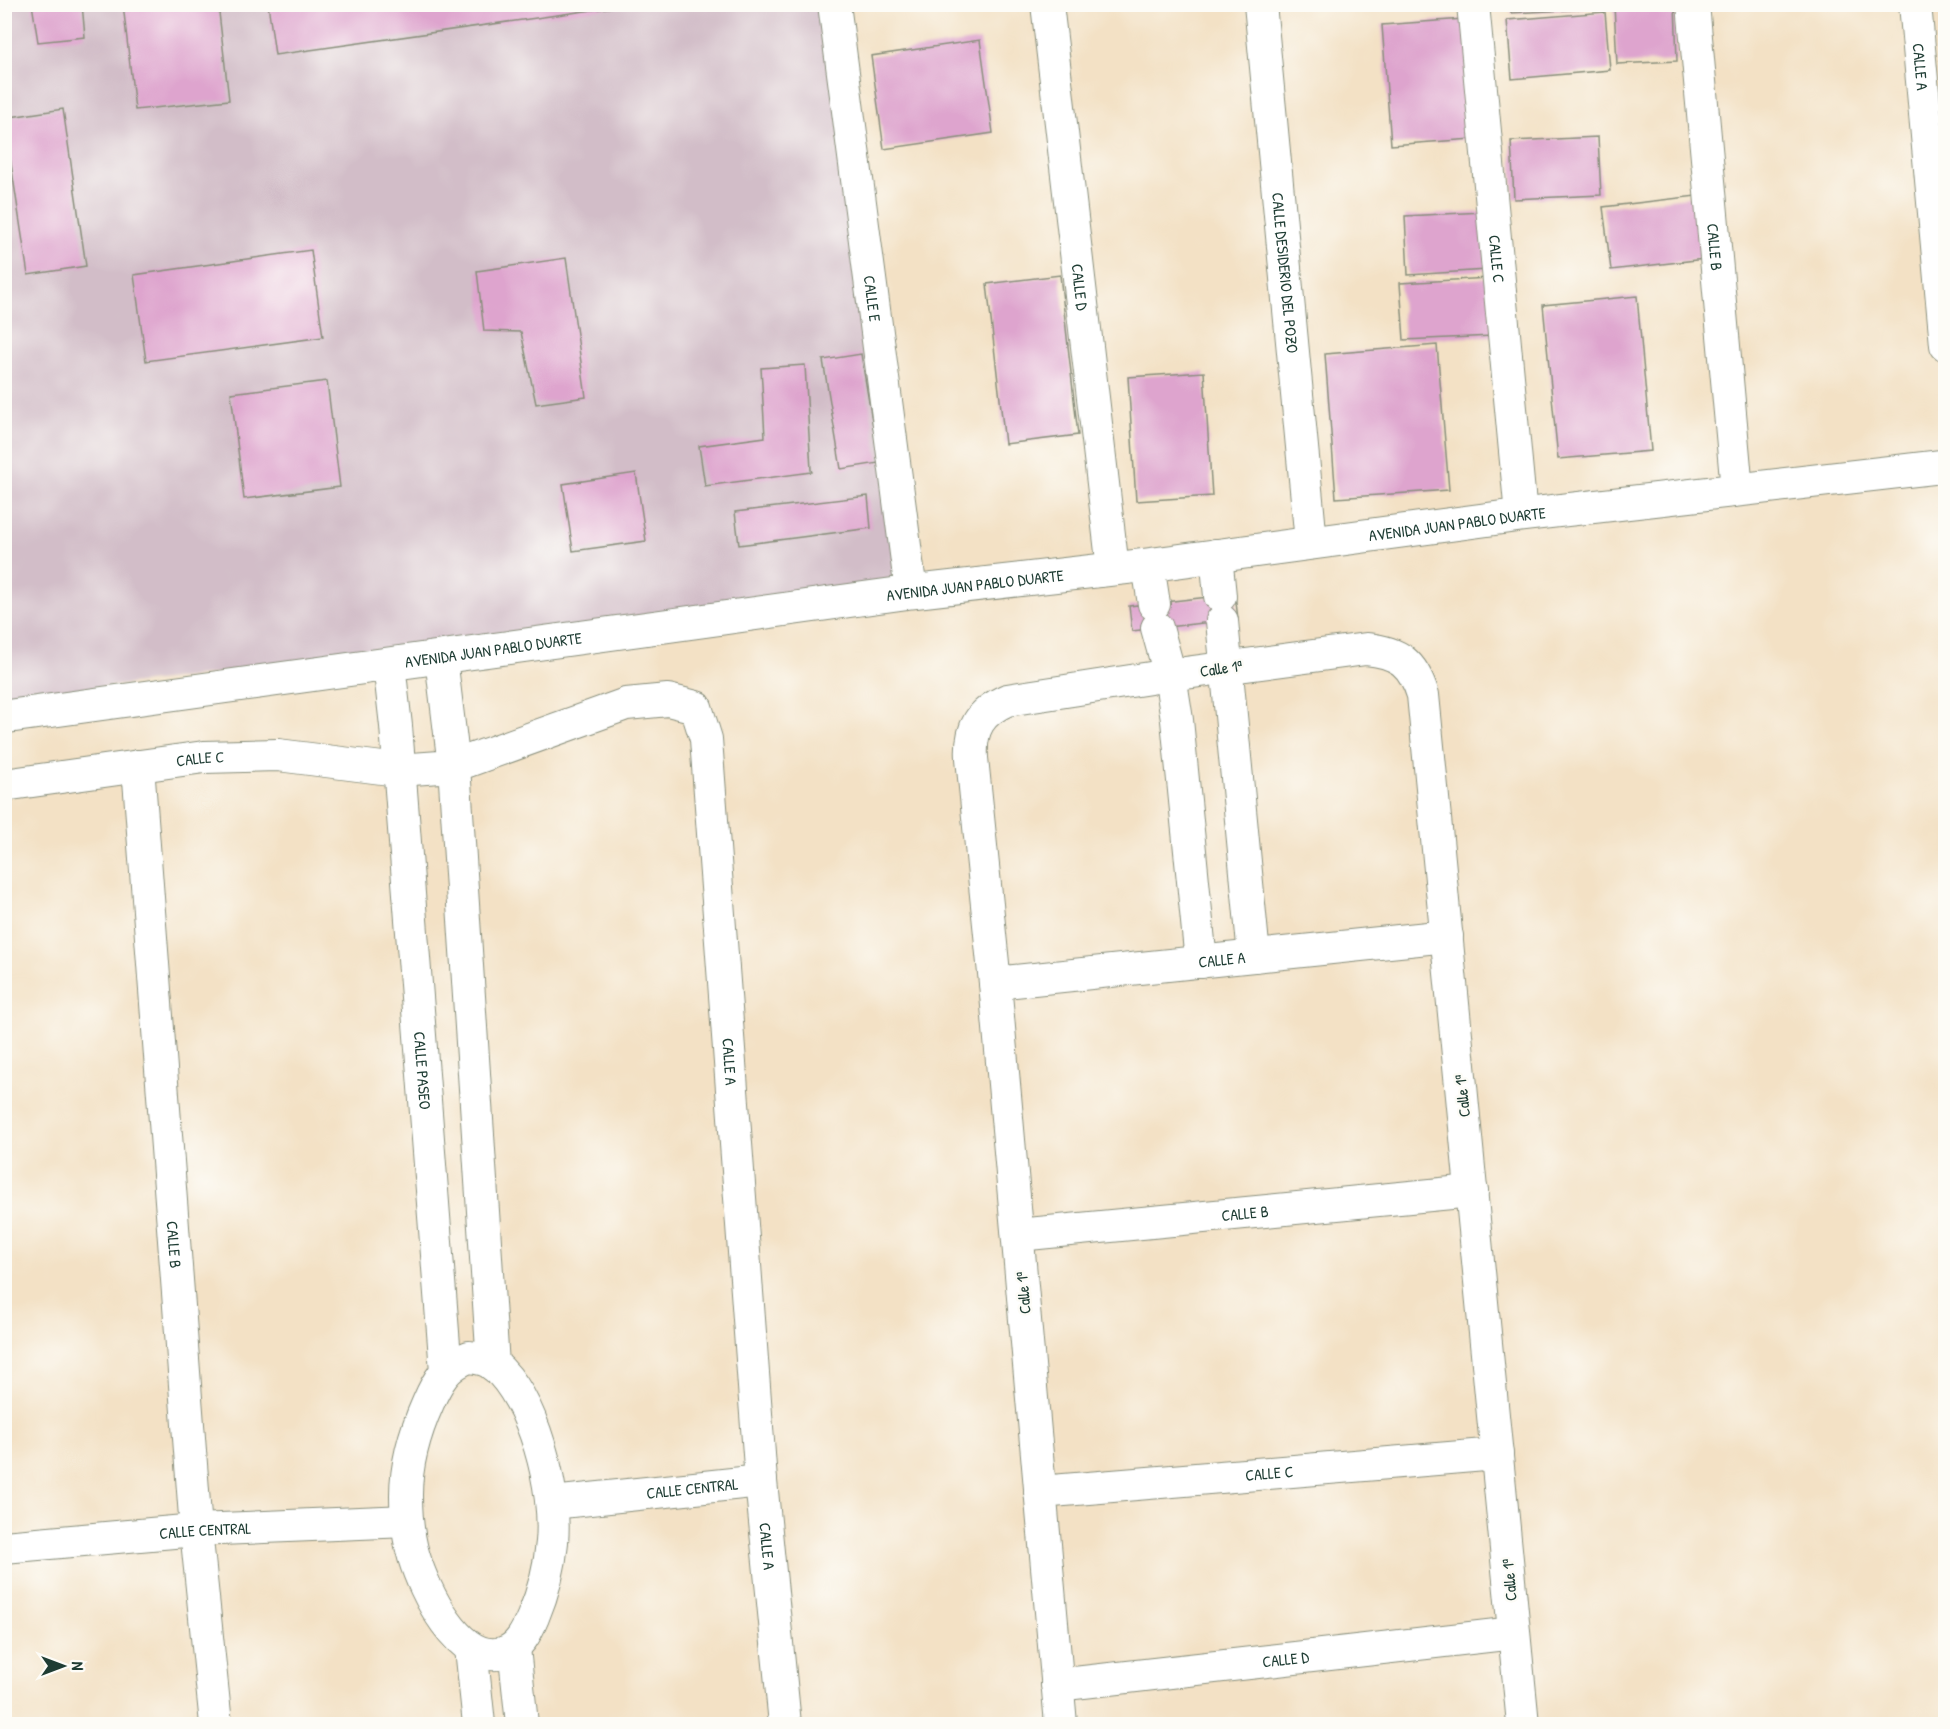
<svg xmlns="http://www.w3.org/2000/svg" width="1950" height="1729" viewBox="0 0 1950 1729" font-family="'Patrick Hand',sans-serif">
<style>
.industrial{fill:#d2bdc8}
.building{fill:#dea4ce}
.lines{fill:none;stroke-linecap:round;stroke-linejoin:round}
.minor-casing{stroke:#898f7c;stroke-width:34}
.tertiary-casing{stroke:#898f7c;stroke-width:35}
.minor{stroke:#fff;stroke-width:32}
.tertiary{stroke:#fff;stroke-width:33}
.labels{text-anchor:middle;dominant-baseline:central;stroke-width:5;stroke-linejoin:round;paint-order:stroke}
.street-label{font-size:16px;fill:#1f3d34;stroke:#fdfcf7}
</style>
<rect width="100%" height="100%" fill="#fdfcf7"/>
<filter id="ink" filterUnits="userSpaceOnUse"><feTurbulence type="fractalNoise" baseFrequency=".0167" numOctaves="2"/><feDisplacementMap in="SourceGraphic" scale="12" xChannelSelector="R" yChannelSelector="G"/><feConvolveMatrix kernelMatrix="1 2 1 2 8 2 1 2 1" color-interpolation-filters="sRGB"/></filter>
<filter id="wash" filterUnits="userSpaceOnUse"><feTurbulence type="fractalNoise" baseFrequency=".008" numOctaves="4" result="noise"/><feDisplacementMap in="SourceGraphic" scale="24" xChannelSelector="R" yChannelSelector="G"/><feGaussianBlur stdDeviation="1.35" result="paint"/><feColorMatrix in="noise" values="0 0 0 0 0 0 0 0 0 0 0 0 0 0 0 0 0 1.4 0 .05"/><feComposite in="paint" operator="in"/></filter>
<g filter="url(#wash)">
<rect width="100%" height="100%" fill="#f3e1c5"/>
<path class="industrial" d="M4,5H834L911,592L5,699Z"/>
<g id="blocks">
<g class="building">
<path d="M32,4H82L85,37L38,42Z"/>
<path d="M123,4H218L229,100L135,110Z"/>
<path d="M268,4H620V6L275,55Z"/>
<path d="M1511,4H1583L1584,9L1511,13Z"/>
<path d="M1675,4L1677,61L1617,64L1614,5Z"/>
<path d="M1605,12L1610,70L1512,79L1507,20Z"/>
<path d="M1477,18L1486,138L1391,145L1382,25Z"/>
<path d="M980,40L993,133L884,149L871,56Z"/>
<path d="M63,109L86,266L28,275L4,118Z"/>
<path d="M1598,137L1601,195L1514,199L1511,141Z"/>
<path d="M1696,196L1704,259L1611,270L1603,207Z"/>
<path d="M1483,212L1487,270L1408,275L1405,216Z"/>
<path d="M311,250L323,337L146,361L134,275Z"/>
<path d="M566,258L586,397L536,404L521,332L484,331L477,271Z"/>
<path d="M1060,275L1078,435L1005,444L987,284Z"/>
<path d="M1489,278L1493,336L1404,340L1400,283Z"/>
<path d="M1637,296L1651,451L1558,459L1543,305Z"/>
<path d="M1437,345L1449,490L1336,498L1325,354Z"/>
<path d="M861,354L879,463L841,469L823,360Z"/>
<path d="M805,365L811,470L812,472L705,486L699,446L765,437L761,368Z"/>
<path d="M1204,372L1212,496L1136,501L1128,377Z"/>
<path d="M327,381L340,487L244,499L231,393Z"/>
<path d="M636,473L646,541L573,551L563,484Z"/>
<path d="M868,496L871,528L739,545L735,512Z"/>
<path d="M1235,594L1238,619L1132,631L1129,606Z"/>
</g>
</g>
</g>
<g filter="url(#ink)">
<use href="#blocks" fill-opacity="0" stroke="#898f7c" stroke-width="1.5"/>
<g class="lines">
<defs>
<g id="minor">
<path id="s1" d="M834,4L911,592"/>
<path id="s2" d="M1047,4L1113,569"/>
<path id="s3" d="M1260,4L1311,542"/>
<path id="s4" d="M1473,4L1521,515"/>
<path id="s5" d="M1693,4L1737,490"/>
<path id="s6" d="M1915,4L1946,345"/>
<path d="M1216,555L1220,596"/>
<path d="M1148,565L1154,604"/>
<path d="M1222,621L1254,956"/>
<path d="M1157,628L1170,675L1177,720L1201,962"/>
<path d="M441,658L454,766L493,1365"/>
<path id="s7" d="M389,664L396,726L446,1371"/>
<path id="s8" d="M138,766L196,1530L216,1724"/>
<path id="s9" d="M4,785L204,757L278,755L398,770L454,766L626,704L668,700L696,707L706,739L761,1481L785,1724"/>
<path id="s10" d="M995,983L1447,936"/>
<path id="s11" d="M1018,1235L1472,1191"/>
<path d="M469,1357C477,1358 487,1359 494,1365C534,1399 557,1491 552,1542C550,1567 543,1593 533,1617C527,1631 519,1649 502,1653C459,1665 424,1590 414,1557C408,1537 406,1515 406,1495C406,1462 415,1432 428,1403C437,1382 446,1365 469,1357Z"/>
<path id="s12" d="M1040,1492L1497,1454"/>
<path id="s13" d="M552,1503L761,1481"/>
<path id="s14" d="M4,1547L196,1530L407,1521"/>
<path d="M471,1648L479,1724"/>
<path d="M514,1648L522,1724"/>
<path id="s15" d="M1057,1685L1514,1633"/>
<path d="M1061,1724L995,983L972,758C970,728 980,712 1007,700L1170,675L1366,649C1399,652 1413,663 1423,695L1523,1724"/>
</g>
<g id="tertiary">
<path id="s16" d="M4,717L911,592L1148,565L1521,515L1946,466"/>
</g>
</defs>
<use href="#minor" class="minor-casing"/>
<use href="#tertiary" class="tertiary-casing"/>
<use href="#minor" class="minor"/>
<use href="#tertiary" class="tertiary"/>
</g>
</g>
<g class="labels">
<g class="street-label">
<text stroke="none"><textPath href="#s6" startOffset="63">CALLE A</textPath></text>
<text stroke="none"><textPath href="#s5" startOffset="244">CALLE B</textPath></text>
<text stroke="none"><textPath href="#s4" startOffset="256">CALLE C</textPath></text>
<text stroke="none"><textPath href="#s3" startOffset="270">CALLE DESIDERIO DEL POZO</textPath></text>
<text stroke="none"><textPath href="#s2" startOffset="285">CALLE D</textPath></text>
<text stroke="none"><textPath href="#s1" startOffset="297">CALLE E</textPath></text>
<text stroke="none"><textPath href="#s16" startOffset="1466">AVENIDA JUAN PABLO DUARTE</textPath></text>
<text stroke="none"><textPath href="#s16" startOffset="980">AVENIDA JUAN PABLO DUARTE</textPath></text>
<text stroke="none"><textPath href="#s16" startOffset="494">AVENIDA JUAN PABLO DUARTE</textPath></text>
<text transform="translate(1221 668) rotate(-8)">Calle 1ª</text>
<text stroke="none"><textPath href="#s9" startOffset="198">CALLE C</textPath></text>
<text stroke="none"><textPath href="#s10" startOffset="228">CALLE A</textPath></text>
<text stroke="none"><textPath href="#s9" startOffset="1064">CALLE A</textPath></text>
<text stroke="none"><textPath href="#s7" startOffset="408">CALLE PASEO</textPath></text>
<text transform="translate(1462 1096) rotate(-96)">Calle 1ª</text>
<text stroke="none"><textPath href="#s11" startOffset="228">CALLE B</textPath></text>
<text stroke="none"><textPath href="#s8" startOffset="480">CALLE B</textPath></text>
<text transform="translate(1023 1293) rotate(-95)">Calle 1ª</text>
<text stroke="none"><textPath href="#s12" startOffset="230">CALLE C</textPath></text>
<text stroke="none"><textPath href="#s13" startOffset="141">CALLE CENTRAL</textPath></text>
<text stroke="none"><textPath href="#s14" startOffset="202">CALLE CENTRAL</textPath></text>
<text stroke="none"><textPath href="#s9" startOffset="1550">CALLE A</textPath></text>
<text transform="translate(1509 1580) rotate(-95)">Calle 1ª</text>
<text stroke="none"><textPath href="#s15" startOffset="230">CALLE D</textPath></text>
</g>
</g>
<rect width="1950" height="1729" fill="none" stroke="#fdfcf7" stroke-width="24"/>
<g transform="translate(63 1666) rotate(90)" stroke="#fdfcf7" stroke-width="4.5" paint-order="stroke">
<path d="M0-4.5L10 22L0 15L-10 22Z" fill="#1f3d34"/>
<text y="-9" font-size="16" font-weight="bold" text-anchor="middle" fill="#1f3d34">N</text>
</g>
</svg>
